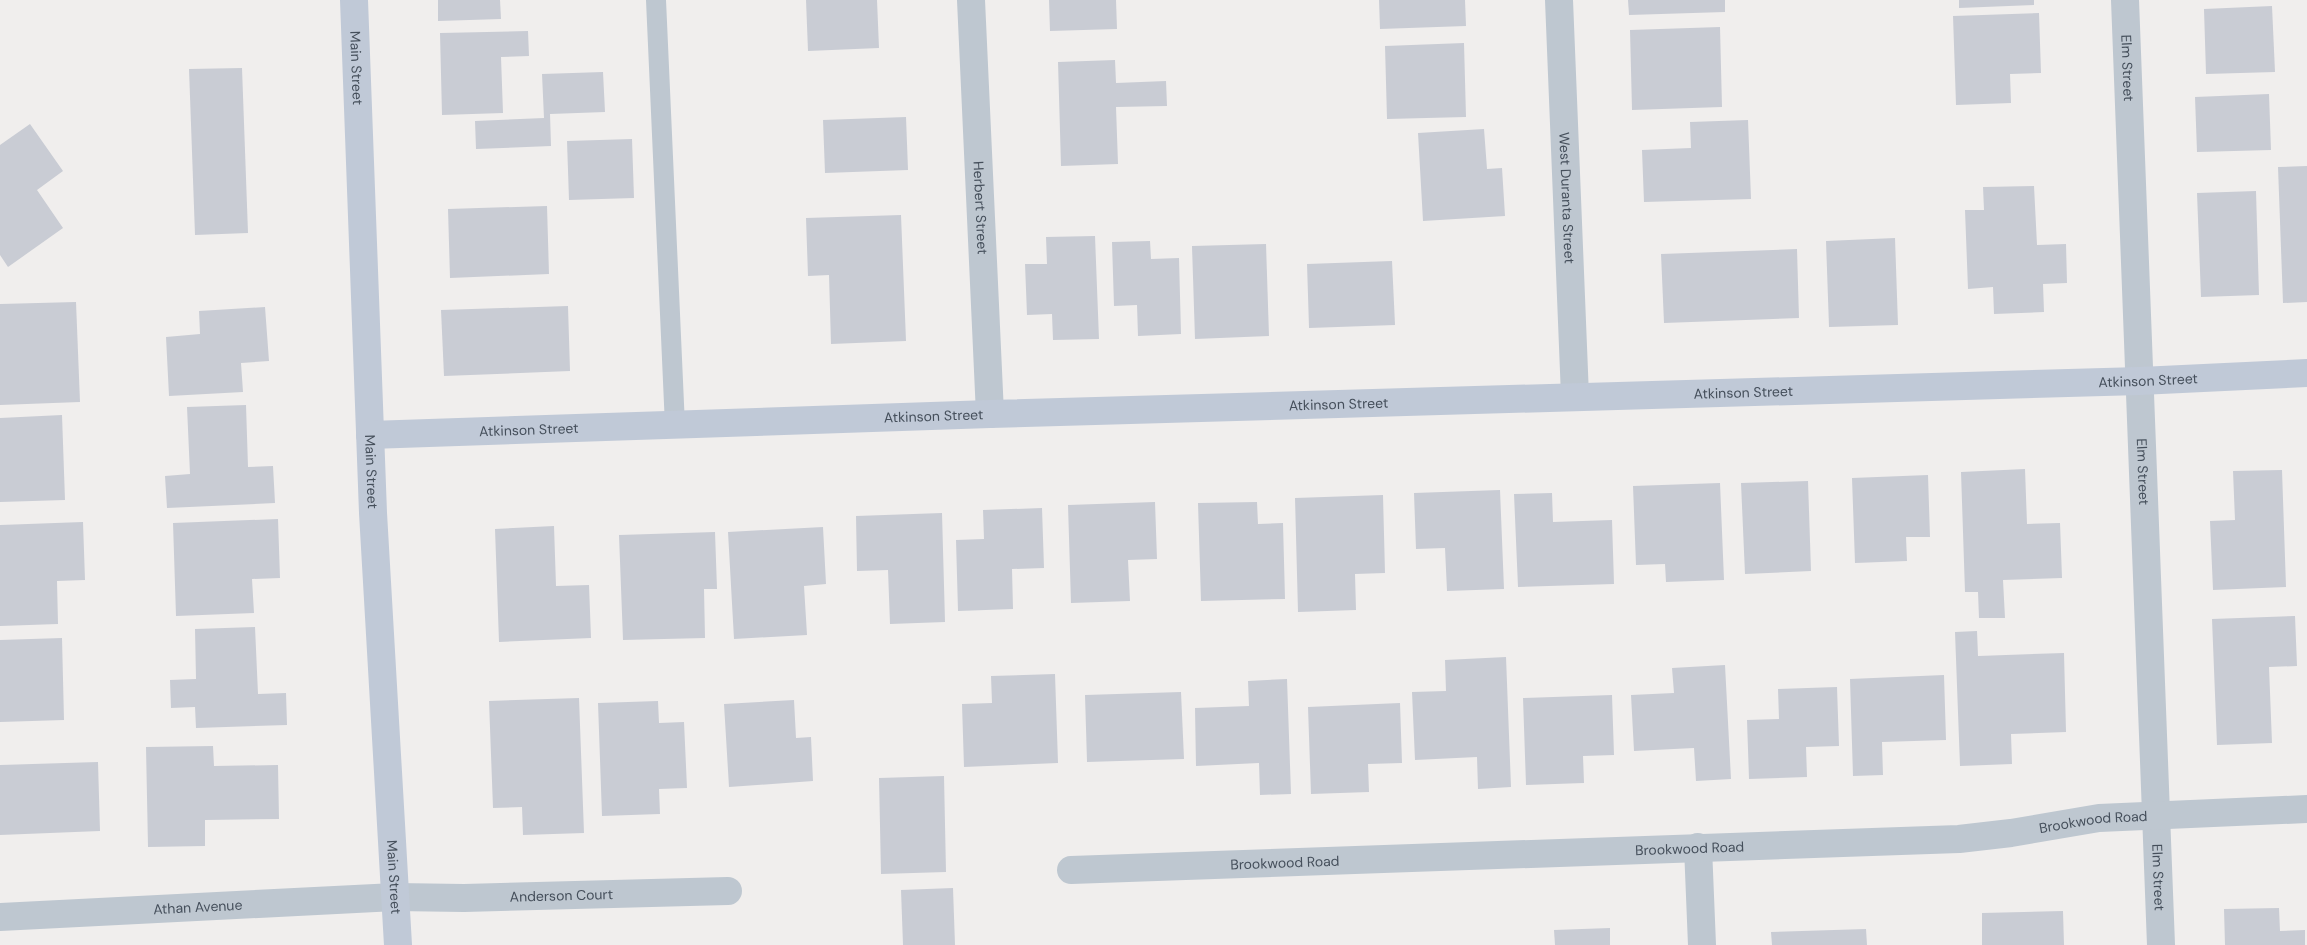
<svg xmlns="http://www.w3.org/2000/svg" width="2307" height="945" viewBox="0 0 2307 945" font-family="'DM Sans',sans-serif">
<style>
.building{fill:#c9ccd4}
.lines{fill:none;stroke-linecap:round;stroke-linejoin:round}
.lane{stroke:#bec7d0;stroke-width:20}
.street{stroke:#bec7d0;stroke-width:28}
.secondary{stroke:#c0c9d7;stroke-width:28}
.labels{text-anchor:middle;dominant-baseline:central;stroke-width:5;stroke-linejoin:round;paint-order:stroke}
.street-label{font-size:14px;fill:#454f5b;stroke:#fff}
</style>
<rect width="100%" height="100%" fill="#f0eeed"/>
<g class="building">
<path d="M438,0H500L501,19L438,21Z"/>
<path d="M806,0H877L879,48L808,51Z"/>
<path d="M1049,0H1116L1117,29L1050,31Z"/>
<path d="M1379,0H1465L1466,26L1380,29Z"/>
<path d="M1628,0H1725V12L1629,15Z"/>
<path d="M1959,0H2034V5L1959,8Z"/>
<path d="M2272,6L2275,72L2206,74L2204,9Z"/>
<path d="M2039,13L2041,73L2010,74L2011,103L1956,105L1953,16Z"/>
<path d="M1720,27L1722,107L1632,110L1630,30Z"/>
<path d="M528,31L529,56L501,57L503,113L442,115L440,33Z"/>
<path d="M1464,43L1466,117L1387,119L1385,46Z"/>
<path d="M1115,60L1116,83L1166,81L1167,106L1116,107L1118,164L1061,166L1058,62Z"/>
<path d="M242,68L248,233L195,235L189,69Z"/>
<path d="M603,72L605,112L550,114L551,146L476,149L475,121L544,118L542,74Z"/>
<path d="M2269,94L2271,150L2197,152L2195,97Z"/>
<path d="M906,117L908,170L825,173L823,120Z"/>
<path d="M1748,120L1751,199L1644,202L1642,150L1691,148L1690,122Z"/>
<path d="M30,124L63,171L37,190L63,228L8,267L0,255V145Z"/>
<path d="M1484,129L1487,169L1502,168L1505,216L1423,221L1418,133Z"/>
<path d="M632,139L634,198L569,200L567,141Z"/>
<path d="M2307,166V302L2283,303L2278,167Z"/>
<path d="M2034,186L2037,245L2066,244L2067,283L2043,284L2044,312L1994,314L1993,287L1968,289L1965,210H1984L1983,187Z"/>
<path d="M2256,191L2259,295L2201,297L2197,193Z"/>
<path d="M547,206L549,274L450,278L448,209Z"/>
<path d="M901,215L906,341L831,344L829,275L808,276L806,218Z"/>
<path d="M1095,236L1099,339L1053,340L1052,314L1027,315L1025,264H1047L1046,237Z"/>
<path d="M1895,238L1898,325L1829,327L1826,241Z"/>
<path d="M1150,241L1151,259L1179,258L1181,334L1138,336L1137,305L1114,306L1112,242Z"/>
<path d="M1266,244L1269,336L1195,339L1192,246Z"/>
<path d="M1797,249L1799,318L1664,323L1661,254Z"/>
<path d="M1392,261L1395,325L1309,328L1307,264Z"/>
<path d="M76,302L80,402L0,405V304Z"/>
<path d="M568,306L570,371L444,376L441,310Z"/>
<path d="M265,307L269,361L241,363L243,392L169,396L166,337L200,334L199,311Z"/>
<path d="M246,405L248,467L273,466L275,503L167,508L165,476L190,474L187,407Z"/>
<path d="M62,415L65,500L0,502V418Z"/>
<path d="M2025,469L2027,524L2060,523L2062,578L2003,580L2005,618H1979L1978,592H1965L1961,472Z"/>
<path d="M2282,470L2286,587L2213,590L2210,521L2235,520L2233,471Z"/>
<path d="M1928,475L1930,537H1906L1907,561L1855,563L1852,478Z"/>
<path d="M1808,481L1811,571L1745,574L1741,483Z"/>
<path d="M1720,483L1724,580L1666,582L1665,564L1636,565L1633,486Z"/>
<path d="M1500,490L1504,589L1447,591L1445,548L1416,549L1414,493Z"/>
<path d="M1552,493L1553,522L1612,520L1614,584L1518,587L1514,494Z"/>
<path d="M1383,495L1385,573L1355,574L1356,610L1298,612L1295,498Z"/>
<path d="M1155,502L1157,559L1128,560L1130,601L1071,603L1068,505Z"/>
<path d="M1257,502L1258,524L1283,523L1285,599L1201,601L1198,503Z"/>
<path d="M1042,508L1044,568L1012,569L1013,609L958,611L956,540L984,539L983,510Z"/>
<path d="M942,513L945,622L890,624L888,570L857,571L856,516Z"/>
<path d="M278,519L280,578L252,579L254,613L176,616L173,523Z"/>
<path d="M83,522L85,580L57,581L58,624L0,626V525Z"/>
<path d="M554,526L556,586L589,585L591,638L499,642L495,529Z"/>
<path d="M823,527L826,584L804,586L807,635L734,639L728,532Z"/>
<path d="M715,532L717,589H704L705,638L623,640L619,535Z"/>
<path d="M2295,616L2297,666L2269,667L2272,743L2217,745L2212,619Z"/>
<path d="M255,627L258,694L286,693L287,725L196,728L195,707L171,708L170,680L196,679L195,629Z"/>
<path d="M1977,631L1978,656L2064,653L2066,732L2011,734L2012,764L1960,766L1955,632Z"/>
<path d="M62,638L64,720L0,722V640Z"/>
<path d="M1506,657L1511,787L1478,789L1477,757L1415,760L1412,692L1446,691L1445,660Z"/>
<path d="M1725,665L1731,779L1696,781L1694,748L1634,751L1631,695L1674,693L1672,668Z"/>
<path d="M1055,674L1058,763L964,767L962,704L992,703L991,676Z"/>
<path d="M1944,675L1946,740L1882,742L1883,775L1853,776L1850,679Z"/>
<path d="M1287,679L1291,794L1260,795L1259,763L1196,766L1195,708L1249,706L1248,681Z"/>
<path d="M1837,687L1839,746L1806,747L1807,777L1749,779L1747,720L1779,719L1778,689Z"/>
<path d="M1181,692L1184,759L1087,762L1085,695Z"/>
<path d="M1612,695L1614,755L1583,756L1584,783L1526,785L1523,698Z"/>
<path d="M579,698L584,833L523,835L522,807L493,808L489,701Z"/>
<path d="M794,700L796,738L811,737L813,781L729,787L724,704Z"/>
<path d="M658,701L659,723L684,722L687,788L659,789L660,814L602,816L598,703Z"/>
<path d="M1400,703L1402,763L1368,764L1369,792L1311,794L1308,707Z"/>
<path d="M213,746L214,766L278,765L279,819L205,820V846L148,847L146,747Z"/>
<path d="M98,762L100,831L0,835V765Z"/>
<path d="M944,776L946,872L881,874L879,778Z"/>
<path d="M953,888L955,945H903L901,890Z"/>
<path d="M2279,908L2280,931L2305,930V945H2225L2224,909Z"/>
<path d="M2063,911L2064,945H1982V913Z"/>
<path d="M1610,928V945H1555L1554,930Z"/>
<path d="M1866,929L1867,945H1772L1771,932Z"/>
</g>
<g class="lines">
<path class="lane" d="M656,0L675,426"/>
<g class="street">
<path id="s1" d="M971,0L990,414"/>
<path id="s2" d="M1559,0L1575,396"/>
<path id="s3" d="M2125,0L2161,945"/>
<path d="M1698,847L1702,945"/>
<path id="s4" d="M1071,870L1959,839L2011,833L2099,818L2307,809"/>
<path id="s5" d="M0,917L395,897L464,898L728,891"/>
</g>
<g class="secondary">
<path id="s6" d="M354,0L373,513L398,945"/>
<path id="s7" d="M370,435L990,414L2140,381L2307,373"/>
</g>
</g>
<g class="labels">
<g class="street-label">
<text stroke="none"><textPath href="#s6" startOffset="68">Main Street</textPath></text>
<text stroke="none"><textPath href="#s3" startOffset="68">Elm Street</textPath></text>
<text stroke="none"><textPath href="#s2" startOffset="198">West Duranta Street</textPath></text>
<text stroke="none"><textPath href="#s1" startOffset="208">Herbert Street</textPath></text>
<text stroke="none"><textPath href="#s7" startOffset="1779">Atkinson Street</textPath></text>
<text stroke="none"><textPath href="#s7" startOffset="1374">Atkinson Street</textPath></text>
<text stroke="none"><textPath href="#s7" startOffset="969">Atkinson Street</textPath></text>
<text stroke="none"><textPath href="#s7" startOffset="564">Atkinson Street</textPath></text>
<text stroke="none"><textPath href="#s7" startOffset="159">Atkinson Street</textPath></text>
<text stroke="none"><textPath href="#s6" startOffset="472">Main Street</textPath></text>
<text stroke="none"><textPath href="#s3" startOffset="472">Elm Street</textPath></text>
<text stroke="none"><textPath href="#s4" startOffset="1024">Brookwood Road</textPath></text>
<text stroke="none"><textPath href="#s4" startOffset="619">Brookwood Road</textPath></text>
<text stroke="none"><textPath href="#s4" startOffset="214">Brookwood Road</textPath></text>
<text stroke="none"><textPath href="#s6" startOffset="878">Main Street</textPath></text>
<text stroke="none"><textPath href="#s3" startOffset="878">Elm Street</textPath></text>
<text stroke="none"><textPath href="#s5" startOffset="562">Anderson Court</textPath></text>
<text stroke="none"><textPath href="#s5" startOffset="198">Athan Avenue</textPath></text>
</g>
</g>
</svg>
